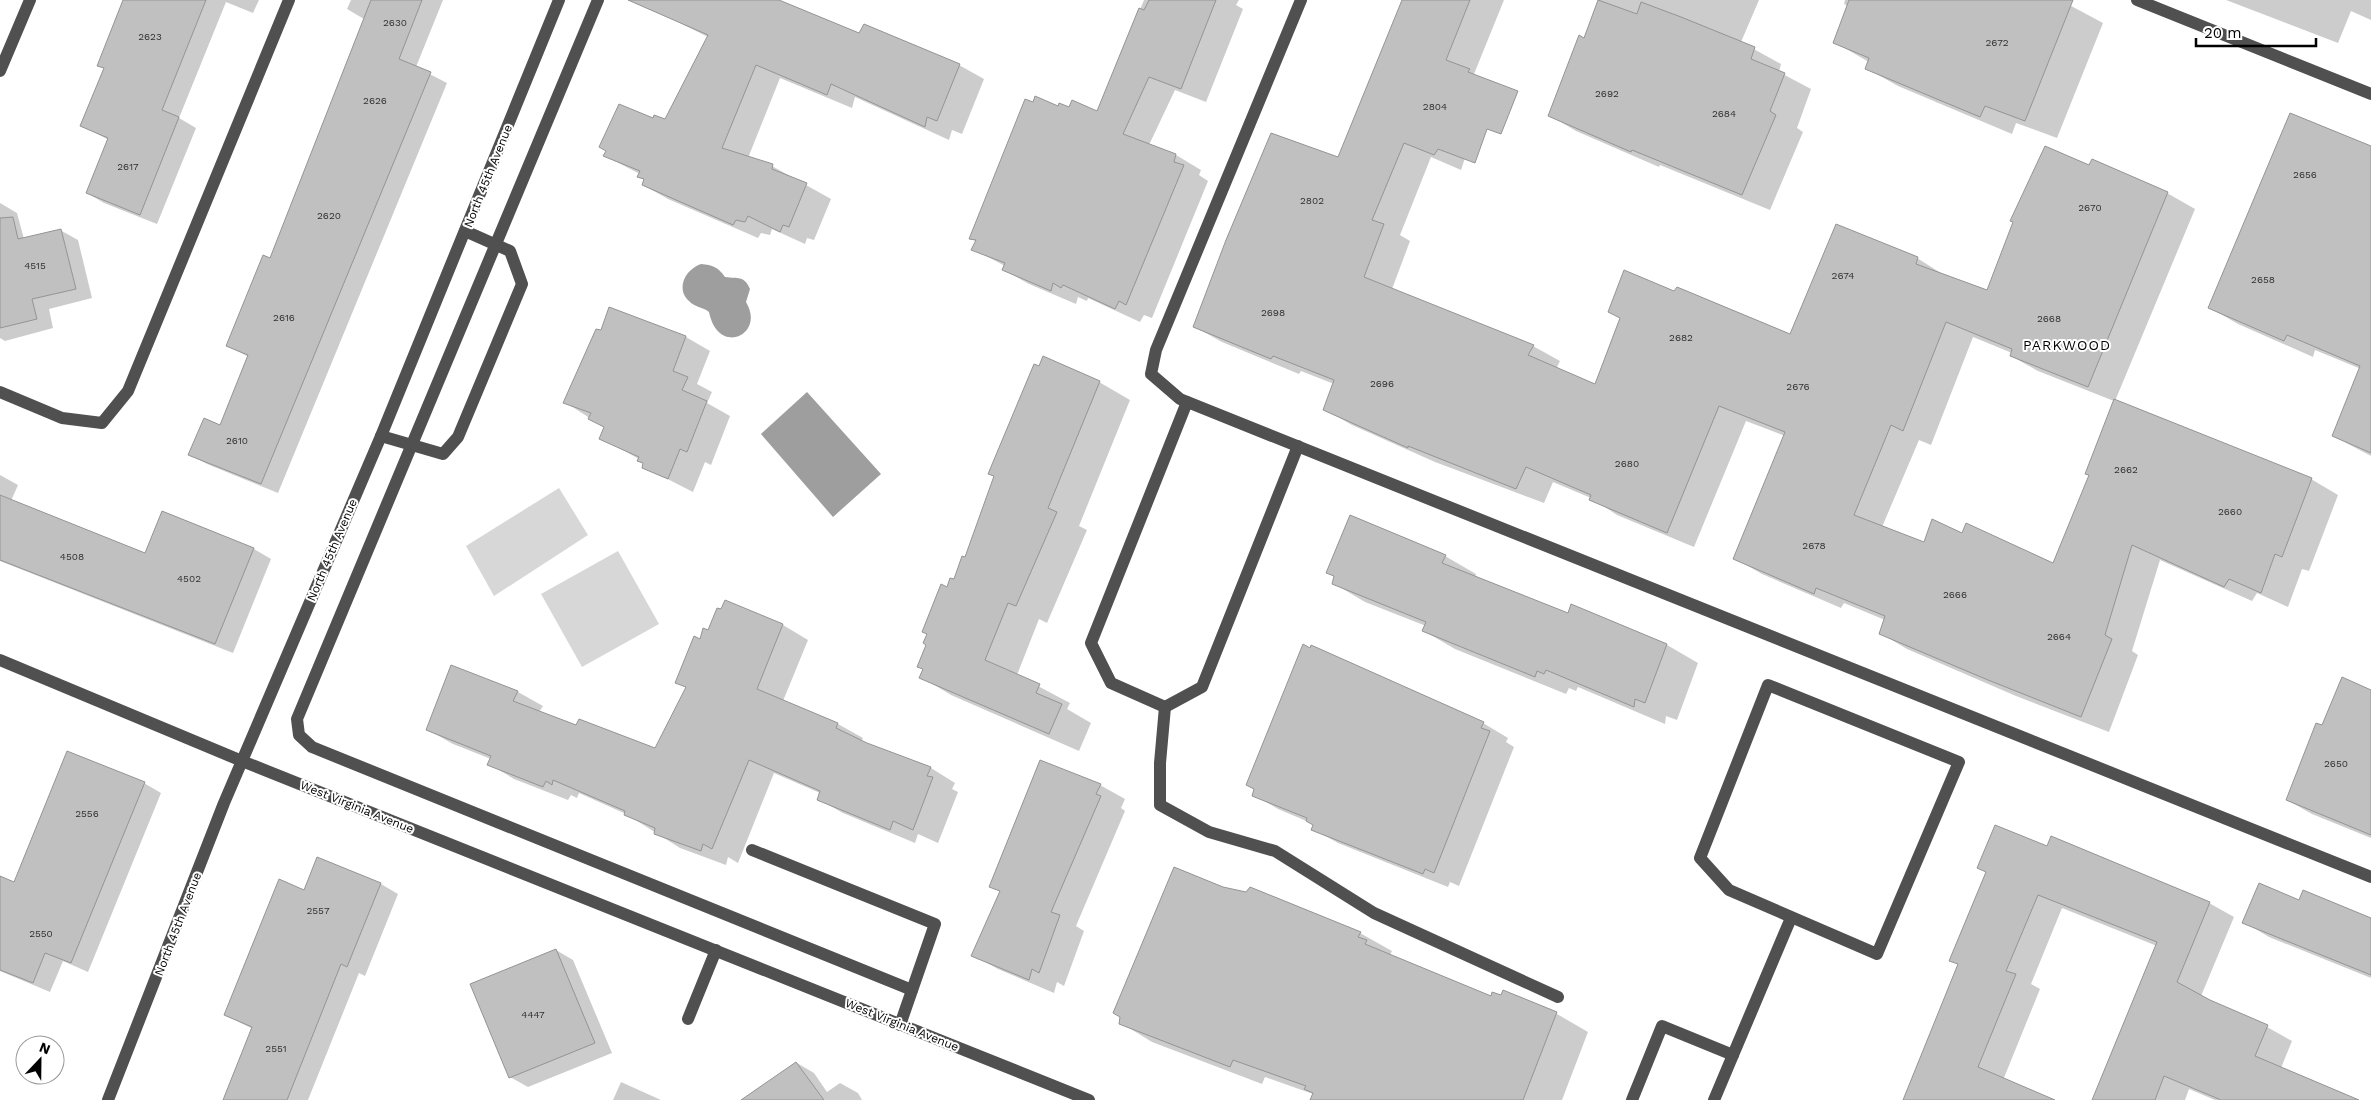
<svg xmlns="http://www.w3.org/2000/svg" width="2371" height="1100" viewBox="0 0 2371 1100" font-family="'Work Sans',sans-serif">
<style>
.green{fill:#d7d7d7}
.water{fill:#9e9e9e}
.shadow{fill:#0003;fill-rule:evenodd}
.building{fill:#c0c0c0;stroke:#949494}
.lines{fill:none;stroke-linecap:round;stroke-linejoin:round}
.minor{stroke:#505050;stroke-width:12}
.labels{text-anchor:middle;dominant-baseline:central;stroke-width:4;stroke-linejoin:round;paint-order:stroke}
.number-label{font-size:10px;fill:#303030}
.street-label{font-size:12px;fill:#000;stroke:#fff}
.neighbourhood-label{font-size:14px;letter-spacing:1px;fill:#000;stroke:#fff}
</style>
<rect width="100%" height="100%" fill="#fff"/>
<g class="green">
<path d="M559,488L588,535L494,596L466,546Z"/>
<path d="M618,551L659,624L582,667L541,594Z"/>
</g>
<g class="water">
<path d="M701,264C713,265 718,267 725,277C738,279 744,275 750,289L746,302C766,335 718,357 709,312C703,307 694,307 689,301C675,288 686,269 701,264Z"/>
<path d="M807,392L881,474L833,517L761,434Z"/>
</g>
<g class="shadow">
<path d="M125,0H259L253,13L226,2L179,118L196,128L157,224L104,203L87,193L109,140L82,126L105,69L98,65Z"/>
<path d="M351,0H443L416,67L447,83L278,493L207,464L190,455L221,426L249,357L227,346L270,259L364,19L347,9Z"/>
<path d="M654,0H776L860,35L959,65L984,79L962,134L952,130L949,140L855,97L852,108L780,78L748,158L772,166L831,199L814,240L807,238L805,244L772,229L770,235L761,233L758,238L668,199L643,185L645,180L639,177L640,174L605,156L653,120H666L708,37L658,12Z"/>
<path d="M1144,0H1239L1236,5L1243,9L1206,102L1175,90L1149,145L1176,155L1201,170L1199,175L1208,181L1152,318L1144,315L1140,322L1088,298L1087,301L1078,297L1076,304L1029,284L1004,270L1005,266L973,249L977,242L970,238L1058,108L1098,113Z"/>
<path d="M1403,0H1504L1474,74L1490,83L1461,170L1431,157L1400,235L1410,241L1392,289L1533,346L1560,361L1556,369L1596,386L1674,293L1790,335L1917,258L1944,275L1988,291L2093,160L2167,193L2195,209L2115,401L2311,479L2338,495L2309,571L2302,569L2288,607L2257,593L2252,601L2160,560L2132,651L2138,655L2109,732L2016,696L1907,649L1880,633L1885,620L1844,603L1841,608L1762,574L1734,558L1785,436L1746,421L1694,547L1617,515L1591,498L1553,482L1544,503L1435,462L1352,425L1324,409L1334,384L1301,371L1299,374L1222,342L1195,327L1338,159ZM1973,337L2012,353L2011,356L2038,371L2114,401L2086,474L2090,476L2054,565L1962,535L1925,544L1882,527L1919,440L1931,445Z"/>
<path d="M1599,0H1759L1741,42L1781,64L1779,72L1811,89L1797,128L1803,132L1770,210L1660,165L1659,167L1576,131L1549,115L1585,40Z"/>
<path d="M1845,0H2060L2103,23L2057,138L2016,123L2012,134L1898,86L1866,68L1869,62L1834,42L1848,6L1844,4Z"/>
<path d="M2226,0H2371V20L2351,11L2338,43Z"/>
<path d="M2371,149V456L2333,436L2361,369L2315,350L2313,357L2238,324L2210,308Z"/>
<path d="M0,203L17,213L24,239L60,230L78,240L92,298L49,309L53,328L5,341L0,338Z"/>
<path d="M610,309L686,337L710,351L697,384L712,392L707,403L730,416L711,465L705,462L693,492L644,467V463L639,459L601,438L605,428L565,402L602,332Z"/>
<path d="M1099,382L1130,400L1079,526L1087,530L1047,623L1039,619L1017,675L1070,703L1067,709L1091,723L1079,751L951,695L921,677L947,589L966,559Z"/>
<path d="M0,475L18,485L11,501L146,555L254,549L271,559L233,653L0,561Z"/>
<path d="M1445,556L1476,574L1475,578L1568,615L1572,606L1667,645L1698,663L1677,720L1666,716L1665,724L1578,687L1576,691L1569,688L1566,694L1455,649L1424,631L1426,626L1365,602L1333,583L1335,577L1328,572Z"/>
<path d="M726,602L783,625L808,640L783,701L838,724L863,738L861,742L866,744L931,768L955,783L952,789L958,792L938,843L918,834L915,843L843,813L818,799L820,793L774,773L738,863L728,857L726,865L680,848L626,814L579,793L577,798L571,795L568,800L514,779L489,764L491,759L453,744L428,730L452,666L518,692L543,706L539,712L577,726L656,750L687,688L677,682Z"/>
<path d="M2371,691V838L2312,814L2287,800L2322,726Z"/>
<path d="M1483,723L1508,738L1506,742L1514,747L1459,886L1450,882L1448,887L1338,843L1313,829L1315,825L1311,823L1278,809L1254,795Z"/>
<path d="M144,783L161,793L88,972L63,961L50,992L0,971V885L15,883Z"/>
<path d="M1100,785L1125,799L1121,808L1125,811L1076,926L1084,931L1064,986L1057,982L1054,993L998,969L973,955L1001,892L990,887Z"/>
<path d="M2047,848L2209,903L2234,917L2201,996L2267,1027L2292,1041L2281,1068L2359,1100H2215L2189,1089L2185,1100H2093L2157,946L2062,908L2031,984L2040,989L1995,1100H1904L1959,965L1951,960Z"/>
<path d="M381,884L398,894L365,976L359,973L308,1100H224L253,1029L225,1015L305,891Z"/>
<path d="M1223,888L1360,933L1392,951L1390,955L1492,997H1502L1504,992L1557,1014L1588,1032L1562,1100H1315L1313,1094L1265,1077L1262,1084L1152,1042L1121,1023Z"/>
<path d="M2300,902L2371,919V978L2269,937L2244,922Z"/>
<path d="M556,950L573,960L612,1053L528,1087L510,1077L472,985Z"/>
<path d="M797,1063L814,1073L827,1092L840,1083L858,1093L862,1100H749Z"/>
<path d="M621,1082L661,1100H613Z"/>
</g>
<g class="building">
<path d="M123,0H206L162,110L179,117L140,215L86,193L108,138L80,126L104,68L97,66Z"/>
<path d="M371,0H422L399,59L431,72L261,484L188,455L204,418L220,425L248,355L226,346L263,255L270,258Z"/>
<path d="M628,0H779L859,33L864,24L960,64L937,121L927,117L925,127L831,84L827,95L756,65L722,148L773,164L772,169L807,183L789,227L783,225L780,232L748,216L745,222L736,220L733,225L642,185L644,179L637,177L640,171L603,156L606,151L599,147L619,104L653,118L654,115L665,119L708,35Z"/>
<path d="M1149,0H1216L1181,89L1149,77L1123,134L1176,154L1174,162L1184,165L1126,305L1119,301L1115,309L1063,285L1061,288L1053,283L1051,291L1002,270L1005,263L971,250L976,240L969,239L1025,99L1033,102L1035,96L1058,106L1059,103L1069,107L1072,100L1097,111L1139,8L1144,10Z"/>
<path d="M1402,0H1470L1446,60L1470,69L1468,72L1518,91L1501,134L1487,129L1475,163L1438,149L1434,155L1404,143L1372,220L1384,224L1364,277L1534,345L1528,355L1595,384L1620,318L1608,312L1624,270L1674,291L1677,287L1790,334L1836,224L1918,257L1916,264L1987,290L2013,222L2010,221L2045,146L2089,165L2092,159L2168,192L2088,387L2010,356L2012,349L1946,322L1903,431L1891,425L1854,515L1924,542L1932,519L1962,533L1966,523L2053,563L2089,475L2085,474L2114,399L2312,478L2282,557L2275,554L2261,593L2229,579L2224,587L2132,545L2105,635L2112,639L2081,717L1988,680L1879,634L1885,616L1816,588L1814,594L1733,559L1785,432L1719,406L1667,533L1589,500L1591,495L1526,467L1516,489L1408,446V448L1323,410L1334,380L1273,356L1271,359L1193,327L1226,240L1271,133L1338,157Z"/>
<path d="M1598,0L1637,14L1641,2L1681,17L1755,47L1751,59L1785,73L1770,111L1776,115L1742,195L1632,150L1631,152L1548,116L1579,35L1584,38Z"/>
<path d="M1849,0H2073L2025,121L1985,106L1980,117L1865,69L1869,58L1833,43Z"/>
<path d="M2290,113L2371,146V453L2332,436L2360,366L2287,335L2284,341L2208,308Z"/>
<path d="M13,217L18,239L61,229L76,289L32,299L37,319L0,328V218Z"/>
<path d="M609,307L686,336L673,371L688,377L682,390L707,401L687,452L680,449L668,479L642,468L643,463L637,461L639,457L599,439L604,427L588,419L591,413L563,403L596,329L601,330Z"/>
<path d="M1043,356L1100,381L1048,508L1057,512L1016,606L1008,603L985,660L1040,684L1036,693L1062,704L1049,734L919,678L923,669L917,667L926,645L923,643L927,634L922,632L941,584L947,587L950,578L954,579L962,556L965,557L994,476L988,474L1034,364L1039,366Z"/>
<path d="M0,495L145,553L162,511L254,548L215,644L0,560Z"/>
<path d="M1350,515L1446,555L1442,563L1568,613L1571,604L1667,644L1645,703L1635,699L1634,707L1546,670L1544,674L1537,671L1535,677L1422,631L1426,622L1332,584L1334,576L1326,573Z"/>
<path d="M725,600L783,624L757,689L838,723L836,728L867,743L931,767L927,776L933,777L913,830L893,821L890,830L817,800L820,791L749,760L712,849L703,844L701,851L654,834L655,828L624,815L625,811L553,780L552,785L546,781L543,787L487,765L491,756L426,730L451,665L518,691L513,701L576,725L579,719L655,748L686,687L675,683L694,636L700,639L703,628L708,630L717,608L721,609Z"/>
<path d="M1303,644L1310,648L1311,645L1484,722L1481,728L1490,731L1434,873L1425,869L1423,874L1311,830L1313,825L1306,821L1307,818L1252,796L1254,789L1246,785Z"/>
<path d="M2342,677L2371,690V835L2286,800L2316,723L2322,725Z"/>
<path d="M67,751L145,782L71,963L45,953L33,983L0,970V876L14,882Z"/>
<path d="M1040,760L1101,784L1096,794L1101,796L1051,912L1060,915L1039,973L1032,969L1029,980L971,956L1000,891L989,887Z"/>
<path d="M1995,825L2047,846L2051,836L2210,902L2177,982L2210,1000L2268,1025L2255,1056L2359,1100H2221L2164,1076L2155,1100H2092L2157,942L2038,895L2006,971L2016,974L1978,1067L2055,1100H1903L1958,964L1949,961L1986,872L1977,868Z"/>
<path d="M317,857L381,883L347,967L341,964L287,1100H223L252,1027L224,1015L279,879L304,890Z"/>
<path d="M1174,867L1223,887L1246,892L1250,887L1361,932L1358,937L1367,940L1365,944L1491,996L1492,992L1501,995L1503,990L1557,1012L1523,1100H1310L1313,1093L1304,1089L1306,1086L1233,1060L1230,1067L1119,1024L1120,1017L1113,1013Z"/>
<path d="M2259,883L2299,900L2303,890L2371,918V975L2242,923Z"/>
<path d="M556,949L595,1043L509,1078L470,984Z"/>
<path d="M796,1062L824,1100H741Z"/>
</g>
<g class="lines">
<g class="minor">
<path d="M598,0L297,719L299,735L312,747L912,990"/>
<path d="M1301,0L1156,350L1151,374L1180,399L2371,877"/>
<path d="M2137,0L2371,94"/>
<path d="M0,71L30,0"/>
<path d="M0,392L62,418L102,423L128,391L289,0"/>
<path d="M1187,402L1091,643L1111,683L1165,707L1202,687L1298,446"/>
<path d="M381,436L443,454L458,437L522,284L510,251L465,231"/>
<path d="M0,660L242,761L1089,1100"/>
<path d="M1768,685L1959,762L1877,954L1729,890L1700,858Z"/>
<path d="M1165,707L1160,763V805L1209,832L1275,851L1374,913L1558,997"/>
<path d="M752,850L935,924L900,1025"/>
<path d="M688,1019L716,950"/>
<path d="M1733,1055L1791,918"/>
<path d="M108,1100L224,803L381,436L559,0"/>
<path d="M1632,1100L1662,1026L1733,1055L1714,1100"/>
</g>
</g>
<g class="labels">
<g class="number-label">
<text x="395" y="22">2630</text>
<text x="150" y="36">2623</text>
<text x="1997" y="42">2672</text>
<text x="1607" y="93">2692</text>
<text x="375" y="100">2626</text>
<text x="1435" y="106">2804</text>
<text x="1724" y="113">2684</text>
<text x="128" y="166">2617</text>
<text x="2305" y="174">2656</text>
<text x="1312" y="200">2802</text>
<text x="2090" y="207">2670</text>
<text x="329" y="215">2620</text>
<text x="35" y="265">4515</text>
<text x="1843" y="275">2674</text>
<text x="2263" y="279">2658</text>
<text x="1273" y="312">2698</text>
<text x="284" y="317">2616</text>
<text x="2049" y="318">2668</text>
<text x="1681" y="337">2682</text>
<text x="1382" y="383">2696</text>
<text x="1798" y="386">2676</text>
<text x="237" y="440">2610</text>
<text x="1627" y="463">2680</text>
<text x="2126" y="469">2662</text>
<text x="2230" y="511">2660</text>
<text x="1814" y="545">2678</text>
<text x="72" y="556">4508</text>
<text x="189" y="578">4502</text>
<text x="1955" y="594">2666</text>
<text x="2059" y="636">2664</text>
<text x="2336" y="763">2650</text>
<text x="87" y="813">2556</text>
<text x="318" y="910">2557</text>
<text x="41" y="933">2550</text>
<text x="533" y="1014">4447</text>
<text x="276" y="1048">2551</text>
</g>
<g class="street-label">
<text transform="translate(488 176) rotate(-68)">North 45th Avenue</text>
<text transform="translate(332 550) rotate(-67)">North 45th Avenue</text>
<text transform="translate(357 807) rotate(22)">West Virginia Avenue</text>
<text transform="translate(178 924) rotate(-69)">North 45th Avenue</text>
<text transform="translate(902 1025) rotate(22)">West Virginia Avenue</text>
</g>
<g class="neighbourhood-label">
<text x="2067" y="345">PARKWOOD</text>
</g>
</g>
<g transform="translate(40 1060) rotate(22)"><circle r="24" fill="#ffffff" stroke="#999999"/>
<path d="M0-4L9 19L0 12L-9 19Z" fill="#000000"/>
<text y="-8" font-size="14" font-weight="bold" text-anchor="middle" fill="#000000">N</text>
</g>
<path d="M2196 38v8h120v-8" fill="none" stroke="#000000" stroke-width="2.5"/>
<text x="2204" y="38" font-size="15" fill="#000000" stroke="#ffffff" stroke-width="4" paint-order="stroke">20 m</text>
</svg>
